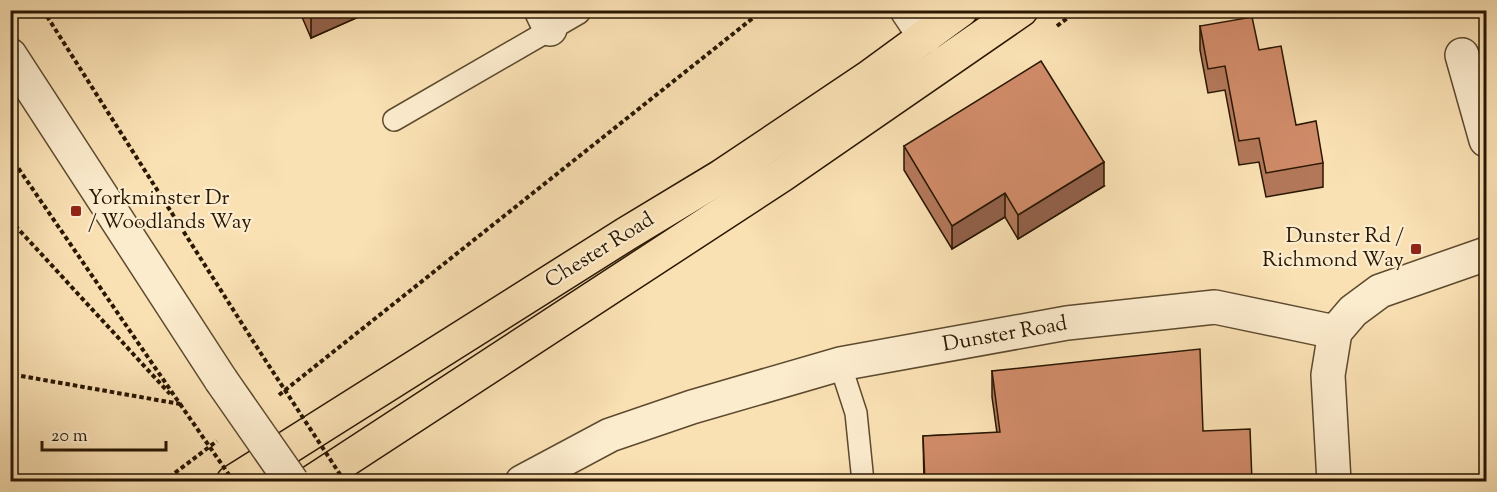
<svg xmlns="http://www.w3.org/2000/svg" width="1497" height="492" viewBox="0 0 1497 492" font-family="'Sorts Mill Goudy',serif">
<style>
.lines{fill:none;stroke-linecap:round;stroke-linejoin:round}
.service-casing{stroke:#5d4a2e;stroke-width:24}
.minor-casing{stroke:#5d4a2e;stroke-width:36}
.tertiary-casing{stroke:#5d4a2e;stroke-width:36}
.trunk-casing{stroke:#291702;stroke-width:36}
.path{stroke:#291702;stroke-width:4;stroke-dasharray:4.5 3;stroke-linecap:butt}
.service{stroke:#fcecce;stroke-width:21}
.minor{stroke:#fcecce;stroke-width:33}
.tertiary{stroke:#fcecce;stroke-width:33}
.trunk{stroke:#fae1b4;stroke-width:33}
.tertiary-bridge-casing{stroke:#5d4a2e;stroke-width:36;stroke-linecap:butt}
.path-bridge{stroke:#291702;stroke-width:4;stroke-dasharray:4.5 3;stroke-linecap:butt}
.tertiary-bridge{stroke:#fcecce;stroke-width:33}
.wall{fill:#b3785a;stroke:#291702;stroke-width:1.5}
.shaded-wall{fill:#92614a;stroke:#291702;stroke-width:1.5}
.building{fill:#d08b69;stroke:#291702;stroke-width:1.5}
.poi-dot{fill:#8f2418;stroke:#fcecce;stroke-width:2}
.labels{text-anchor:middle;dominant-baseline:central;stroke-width:4.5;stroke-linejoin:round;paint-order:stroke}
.poi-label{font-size:21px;fill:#291702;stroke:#fcecce;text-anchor:start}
.street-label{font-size:21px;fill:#291702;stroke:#fcecce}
</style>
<rect width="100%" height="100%" fill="#fae1b4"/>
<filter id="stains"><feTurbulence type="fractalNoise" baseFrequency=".00333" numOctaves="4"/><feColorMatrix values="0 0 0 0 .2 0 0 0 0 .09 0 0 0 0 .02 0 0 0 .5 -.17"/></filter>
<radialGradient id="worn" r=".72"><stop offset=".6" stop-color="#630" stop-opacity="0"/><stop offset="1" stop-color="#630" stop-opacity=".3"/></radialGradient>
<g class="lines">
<defs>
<g id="service">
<path d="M394,120L579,13"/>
<path d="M840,364L856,413L863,482"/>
</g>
<g id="minor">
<path d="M541,10L550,29"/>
<path d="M907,10L925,37"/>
<path d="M1462,55L1486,140"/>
<path d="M1335,332L1353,311L1380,291L1486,254"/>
<path d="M522,482L610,435L692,407L840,364L1067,323L1215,307L1335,332"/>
<path d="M1334,482L1328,375L1335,332"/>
</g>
<path id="tertiary" d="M10,55L221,380"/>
<g id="trunk">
<path d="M233,482L626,234L722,176L868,78L961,10"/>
<path d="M312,482L782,175L1021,10"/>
</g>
</defs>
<use href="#service" class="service-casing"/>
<use href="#minor" class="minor-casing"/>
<use href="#tertiary" class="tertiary-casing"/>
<use href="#trunk" class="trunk-casing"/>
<g class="path">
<path d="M43,10L260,352"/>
<path d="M1057,26L1078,10"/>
<path d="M10,156L180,404L10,374"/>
<path d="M10,220L170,394"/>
<path d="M279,395L763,10"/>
<path d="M163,482L217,441"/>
</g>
<use href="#service" class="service"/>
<use href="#minor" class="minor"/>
<use href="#tertiary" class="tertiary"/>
<use href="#trunk" class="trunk"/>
<defs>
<path id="tertiary-bridge" d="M221,380L292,482"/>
</defs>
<use href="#tertiary-bridge" class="tertiary-bridge-casing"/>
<g class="path-bridge">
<path d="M260,352L345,482"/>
<path d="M180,404L234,482"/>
</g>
<use href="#tertiary-bridge" class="tertiary-bridge"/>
</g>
<g class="wall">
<path d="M299,10H374L311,38Z"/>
<path d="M1200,26L1259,50L1296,125L1323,163V187L1266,197L1259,162L1239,165L1225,90L1208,93L1200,50Z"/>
<path d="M904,146L1104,186L1018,239L1005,217L952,249L904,170Z"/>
<path d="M992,371L1203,431L1252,482H924L923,436L997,433L992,397Z"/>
</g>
<g class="shaded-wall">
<path d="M320,10H374L311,38V15Z"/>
<path d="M1351,10H1359L1351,14Z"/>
<path d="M1394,10H1402L1394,14Z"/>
<path d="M1104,162V186L1018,239V215Z"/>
<path d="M1005,193V217L952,249V226Z"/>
</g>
<g class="building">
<path d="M310,10H320L311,15Z"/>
<path d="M1252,17L1259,50L1281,46L1296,125L1316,121L1323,163L1266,173L1259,138L1239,141L1225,66L1208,69L1200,26Z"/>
<path d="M1041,61L1104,162L1018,215L1005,193L952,226L904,146Z"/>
<path d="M1200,349L1203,431L1250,429L1252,482H925L923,436L1000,432L992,371Z"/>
<path d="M1486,476V482H1482Z"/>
</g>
<g class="poi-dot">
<rect x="70" y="205" width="12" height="12" rx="3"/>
<rect x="1410" y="243" width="12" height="12" rx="3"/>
</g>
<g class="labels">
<g class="poi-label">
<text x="88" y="199">Yorkminster Dr<tspan x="88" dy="24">/ Woodlands Way</tspan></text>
<text x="1404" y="237" text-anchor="end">Dunster Rd /<tspan x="1404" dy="24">Richmond Way</tspan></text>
</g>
<g class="street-label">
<text transform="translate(600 251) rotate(-32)">Chester Road</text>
<text transform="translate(1005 335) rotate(-10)">Dunster Road</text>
</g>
</g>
<rect width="1497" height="492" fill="none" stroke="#fae1b4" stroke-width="36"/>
<rect x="12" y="12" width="1473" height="468" fill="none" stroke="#291702" stroke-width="3"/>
<rect x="18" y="18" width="1461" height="456" fill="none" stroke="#291702" stroke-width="1.5"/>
<path d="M42 441v9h124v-9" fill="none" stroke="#291702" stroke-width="3"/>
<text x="51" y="441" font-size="18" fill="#291702" stroke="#fcecce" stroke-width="4.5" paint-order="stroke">20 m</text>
<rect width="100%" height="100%" filter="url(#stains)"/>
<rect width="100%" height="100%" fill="url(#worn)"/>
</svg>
